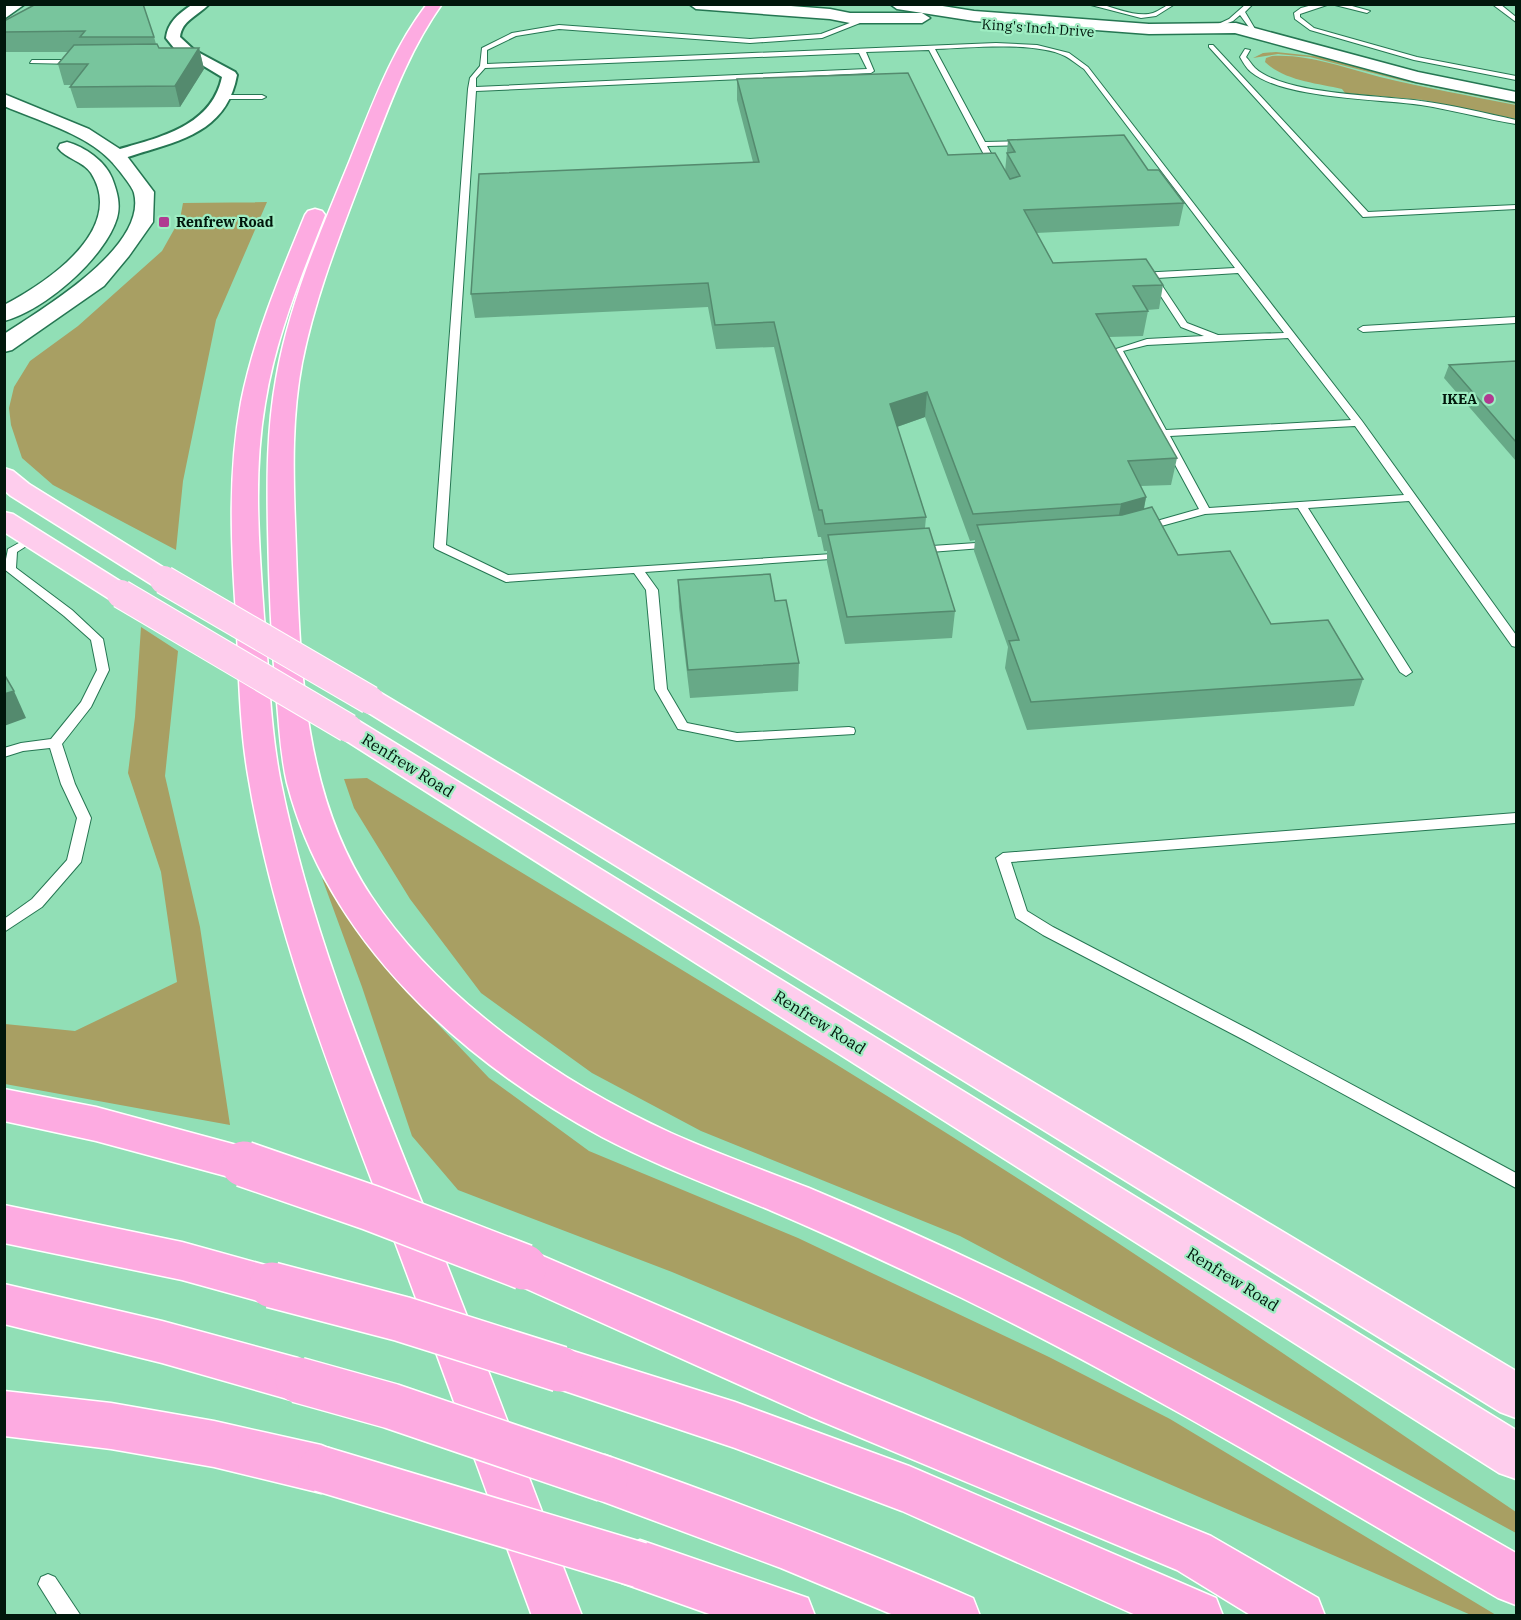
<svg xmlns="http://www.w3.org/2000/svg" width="1521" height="1620" viewBox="0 0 1521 1620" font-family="'IBM Plex Serif',serif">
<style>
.green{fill:#a89f63}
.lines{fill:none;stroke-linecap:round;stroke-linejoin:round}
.lane-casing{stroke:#257652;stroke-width:2}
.street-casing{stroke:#257652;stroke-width:4}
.secondary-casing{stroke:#257652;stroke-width:3}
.primary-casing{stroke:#fff;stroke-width:3}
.highway-casing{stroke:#fff;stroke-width:3}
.lane{fill:#fff;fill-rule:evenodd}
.street{fill:#fff;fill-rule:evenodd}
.secondary{fill:#fff;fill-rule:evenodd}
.primary{fill:#fecded;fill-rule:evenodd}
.highway{fill:#fdabe1;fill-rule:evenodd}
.primary-bridge-casing{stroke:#fff;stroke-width:30;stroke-linecap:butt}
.highway-bridge-casing{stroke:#fff;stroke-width:48;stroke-linecap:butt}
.primary-bridge{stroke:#fecded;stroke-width:28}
.highway-bridge{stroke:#fdabe1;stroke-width:45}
.wall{fill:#67a987}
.shaded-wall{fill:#548a6e}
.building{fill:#78c59d;stroke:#548a6e;stroke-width:1.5}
.poi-dot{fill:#b03a91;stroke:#9eedc2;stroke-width:2}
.labels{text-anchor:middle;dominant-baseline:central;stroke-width:4.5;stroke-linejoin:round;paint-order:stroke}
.far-street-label{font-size:14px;fill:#01170c;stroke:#9eedc2}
.far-poi-label{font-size:14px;font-weight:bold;fill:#01170c;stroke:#9eedc2;text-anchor:start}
.street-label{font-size:16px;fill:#01170c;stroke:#9eedc2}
</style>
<rect width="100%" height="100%" fill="#91dfb6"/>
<g class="green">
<path d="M1276,52L1323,57L1407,79L1516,101V104L1404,81L1310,57L1278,54L1253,58L1263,53Z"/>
<path d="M1272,56C1310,54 1344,68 1380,77C1425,88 1471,96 1516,105V119L1423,100L1345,93L1342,89C1317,83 1285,81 1265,62L1266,58Z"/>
<path d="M267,202L216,320L183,481L176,550L53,485L22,458L11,425L9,408L14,387L30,361L78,326L162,251L180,219L183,203Z"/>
<path d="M141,627L178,651L165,776L200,927L230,1125L5,1084V1024L75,1031L177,982L161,872L128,773L135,717Z"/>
<path d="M367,778C601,922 837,1061 1067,1210C1219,1308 1367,1411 1516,1512V1533L1299,1415L960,1236L701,1131L592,1073L481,993L410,899L354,808L344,779Z"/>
<path d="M322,878L395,979L489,1078L589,1151L798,1238L1049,1357L1170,1419L1496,1615H1471L925,1378L672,1272L458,1190L412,1136L362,987Z"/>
</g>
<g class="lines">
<defs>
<g id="lane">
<path d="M1100,4C1115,8 1138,18 1153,13C1162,10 1165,4 1175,4L1156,16L1141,18L1091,5Z"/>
<path d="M1246,4H1253L1245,12L1258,34H1254L1240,15L1233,21L1212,29V27L1229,19Z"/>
<path d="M1316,4H1330L1300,14V17L1314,28L1417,57L1516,76V80L1414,60L1310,30L1295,19L1294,13L1301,8Z"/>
<path d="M1331,4H1345L1370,11L1367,13Z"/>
<path d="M1492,4H1500L1516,17V22Z"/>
<path d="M868,16L870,19L822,38L750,43L559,29L516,36L487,50V64L996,43L1037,45L1069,53L1088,67L1362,421L1516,635V647L1512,646L1409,501L1308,508L1412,672L1406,676L1400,672L1298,508L1205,514L1143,531L1139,530V526L1199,509L1113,350L1147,339L1204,336L1181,327L1149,278L1139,279L1135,276L1139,273L1235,268L1084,69C1078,65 1071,59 1065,56C1034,41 970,48 935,49L985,142L1026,141L1030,143L1026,145L987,146L999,168L995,170L991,168L929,50L866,52L874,71L871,73L476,91L446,545L508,575L848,553L850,555L844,558L645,572L658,590L667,689L687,723L737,733L849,727L854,728L855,731L854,734L737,741L678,729L655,689L646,590L634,573L506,582L436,549L434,547L468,89L470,78L480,66L482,48L512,33L559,25L750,39L821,34ZM859,53L867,69L476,87V78L485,68ZM1238,273L1284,333L1218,335L1187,323L1157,278ZM1288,338L1351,420L1166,430L1123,351L1147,345ZM1355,426L1404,495L1209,508L1170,436Z"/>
<path d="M1209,45H1213L1368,212L1516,205V209L1363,217L1209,47Z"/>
<path d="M1245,49L1250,50L1246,57C1249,60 1252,65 1255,68C1284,95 1381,95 1421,101C1453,105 1485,113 1516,120V124C1485,119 1453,110 1421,105C1378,99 1284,99 1251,72C1246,68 1243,62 1240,57Z"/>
<path d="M32,60H77L80,62L77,64L30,63Z"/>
<path d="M225,95H262L266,97L262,99H222V95Z"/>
<path d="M1516,317V323L1363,332L1358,329L1363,326Z"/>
<path d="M33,535L39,538L17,552L16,568L72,610L103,639L109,670L91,707L62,744L75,784L91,818L81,862L42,907L4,932V919L32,899L67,860L77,818L61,784L50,748L23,751L4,757V748L21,743L51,739L81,702L97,670L91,640L64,616L4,569L8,549Z"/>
<path d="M991,542L997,545L995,547L917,553L911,550L917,547Z"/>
<path d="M1516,813V823L1011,862L1027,911L1053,927L1254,1032L1516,1173V1188L1244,1040L1043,935L1016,918L996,858L1003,853Z"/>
<path d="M48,1574L55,1577L81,1616H58L38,1584L41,1577Z"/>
</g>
<path id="street" d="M193,4H209C198,16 182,20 180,37L194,50L235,72L237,75C228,125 191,138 147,151C135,154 122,161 110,158L108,155L110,152C155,138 211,129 222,77L174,48L166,38C168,21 180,13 193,4Z"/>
<g id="secondary">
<path d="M7,4H25L4,19V6Z"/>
<path d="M689,4H765L830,9L850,13H922L930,18L922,23H850L830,19L696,9Z"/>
<path d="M890,4H930L974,11L1149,24L1236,23L1418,72L1516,92V102L1416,82L1235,33L1149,34L974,21L897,9Z"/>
<path d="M4,94L89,129L123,151L154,192L153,222L129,256L104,286L12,350L4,352V334C42,309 148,247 134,193C133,187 115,165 110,160C85,134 37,120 4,106Z"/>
<path d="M67,142C85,147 105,161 112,178C117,191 121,204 117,218C105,258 44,311 4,321V305C46,283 127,230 91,173C83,161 66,159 58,148L60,144Z"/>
</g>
<g id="primary">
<path d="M4,468L13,471L29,484L174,574L178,580L174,586L164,588L154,586L11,496L4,490Z"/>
<path d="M4,512L13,514L131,588L135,594L131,600L121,602L111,600L4,532Z"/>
<path d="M370,690L381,693L1516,1371V1418L1500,1412L359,707L355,700L359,693Z"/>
<path d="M348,718L359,721L1516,1430V1479L1499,1473L337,735L332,728L337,721Z"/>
</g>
<g id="highway">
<path d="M427,4H442C408,52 390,104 369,158C344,225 316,292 302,363C292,416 293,469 295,522C300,649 298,786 371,896C439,999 560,1083 671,1133C716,1153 763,1170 809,1188C893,1223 976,1261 1057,1301C1214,1378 1365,1467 1516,1553V1605L1498,1598C1321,1495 1146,1388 962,1298C899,1268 836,1238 772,1211C715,1187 657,1166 602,1137C463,1062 328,942 287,783C280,753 279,722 276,691C271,637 269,583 268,529C267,479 267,429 276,379C289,303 321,231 350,160C372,106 391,51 427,4Z"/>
<path d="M315,209L322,211L325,215C301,276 275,339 265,404C253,475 259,546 264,617C269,671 270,725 280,778C312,940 378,1092 439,1245C488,1368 534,1492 582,1616H532C487,1494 444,1372 398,1250C340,1095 275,939 248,775C239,722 239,668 236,614C231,544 228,472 241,402C254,337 280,276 305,215L308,211Z"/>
<path d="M4,1089L96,1107L244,1147L258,1152L264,1164L258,1176L244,1181L96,1141L4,1121Z"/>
<path d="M4,1205L182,1242L287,1271L294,1285L287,1299L272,1305L182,1280L4,1243Z"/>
<path d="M524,1248L841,1384L1211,1536L1318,1598L1325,1616H1252L1177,1570L809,1416L509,1281L503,1267L509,1253Z"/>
<path d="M4,1284L162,1321L298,1358L314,1365L321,1380L314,1395L298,1402L162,1363L4,1324Z"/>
<path d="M560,1347L735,1402L909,1466L1216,1598L1223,1616H1138L902,1511L735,1448L544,1384L537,1369L544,1354Z"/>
<path d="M4,1391L111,1403L214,1421L321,1445L338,1452L345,1469L338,1486L321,1493L214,1467L111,1449L4,1436Z"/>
<path d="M605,1455C729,1499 852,1545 973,1598L980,1616H896L781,1568L588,1496L581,1479L588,1462Z"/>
<path d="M640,1540L808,1598L815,1616H715L622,1583L615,1565L622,1547Z"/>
</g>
</defs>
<use href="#lane" class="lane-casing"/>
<use href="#street" class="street-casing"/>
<use href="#secondary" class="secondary-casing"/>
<use href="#primary" class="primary-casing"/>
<use href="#highway" class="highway-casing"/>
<use href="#lane" class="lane"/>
<use href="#street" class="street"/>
<use href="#secondary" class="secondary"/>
<use href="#primary" class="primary"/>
<use href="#highway" class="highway"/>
<defs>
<g id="primary-bridge">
<path d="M164,580L370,700"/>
<path d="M121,594L348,728"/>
</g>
<g id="highway-bridge">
<path d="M244,1164L371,1208L524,1267"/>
<path d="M272,1285L402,1319L560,1369"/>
<path d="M298,1380L391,1406L605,1479"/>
<path d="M321,1469L640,1565"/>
</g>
</defs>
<use href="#primary-bridge" class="primary-bridge-casing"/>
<use href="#highway-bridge" class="highway-bridge-casing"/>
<use href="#primary-bridge" class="primary-bridge"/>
<use href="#highway-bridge" class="highway-bridge"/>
</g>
<g class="wall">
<path d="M4,21L154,37L156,44L159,48H199L204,69L180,107L77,108L70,87L72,85H64L58,64L69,52H4Z"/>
<path d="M737,79L948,155L1005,172L1008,140L1148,170L1184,203L1179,226L1036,233L1053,263L1163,285L1159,309L1147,310L1148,311L1143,336L1109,337L1177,458L1171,485L1141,486L1146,497L1144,509L1178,555L1271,624L1363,679L1354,706L1027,730L1005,668L1008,647L974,551L975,540L970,541L925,417L897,427L926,517L925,528L955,611L952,638L845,644L827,562V551H824L821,537H818L774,347L716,349L708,307L475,318L471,294L753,162L737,100Z"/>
<path d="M1516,361V461L1444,378L1449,365Z"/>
<path d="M678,580L775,601L799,663L798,691L690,698L679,607Z"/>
</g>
<g class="shaded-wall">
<path d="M199,48L204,69L180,107L175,86Z"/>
<path d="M927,392L925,417L888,430L890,404Z"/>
<path d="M1146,497L1141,523L1116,531L1121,504Z"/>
<path d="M14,691L26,718L4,726V694Z"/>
</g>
<g class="building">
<path d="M36,4H143L154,37H80L85,31L4,32V21Z"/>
<path d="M157,44L159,48H199L175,86L70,87L88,64H58L74,45Z"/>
<path d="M908,73L948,155L995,153L1010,179L1020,176L1007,153L1015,152L1008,140L1124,135L1148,170H1159L1184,203L1024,210L1053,263L1146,259L1163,285L1133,286L1148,311L1096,314L1177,458L1128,461L1146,497L1121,504L973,514L927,392L890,404L926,517L825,524L822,510H819L774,322L715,325L708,283L471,294L479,174L759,162L737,79Z"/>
<path d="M1516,361V442L1449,365Z"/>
<path d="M1152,507L1178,555L1230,551L1271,624L1328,620L1363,679L1031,702L1009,641L1019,640L977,525L1122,515Z"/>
<path d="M929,528L955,611L847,617L828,535Z"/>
<path d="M770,574L775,601L786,600L799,663L688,670L678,580Z"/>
<path d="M4,674L14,691L4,694Z"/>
</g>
<g class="poi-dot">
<rect x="158" y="216" width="12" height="12" rx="3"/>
<circle cx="1489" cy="399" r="6"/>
</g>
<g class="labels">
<g class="far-street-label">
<text transform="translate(1038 28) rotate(4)">King's Inch Drive</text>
</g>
<g class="far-poi-label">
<text x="176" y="222">Renfrew Road</text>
<text x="1477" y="399" text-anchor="end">IKEA</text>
</g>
<g class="street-label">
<text transform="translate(408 765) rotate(32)">Renfrew Road</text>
<text transform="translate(820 1022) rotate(32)">Renfrew Road</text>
<text transform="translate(1233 1279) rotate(32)">Renfrew Road</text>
</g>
</g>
<rect width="1521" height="1620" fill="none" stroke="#01170c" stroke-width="12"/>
</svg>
